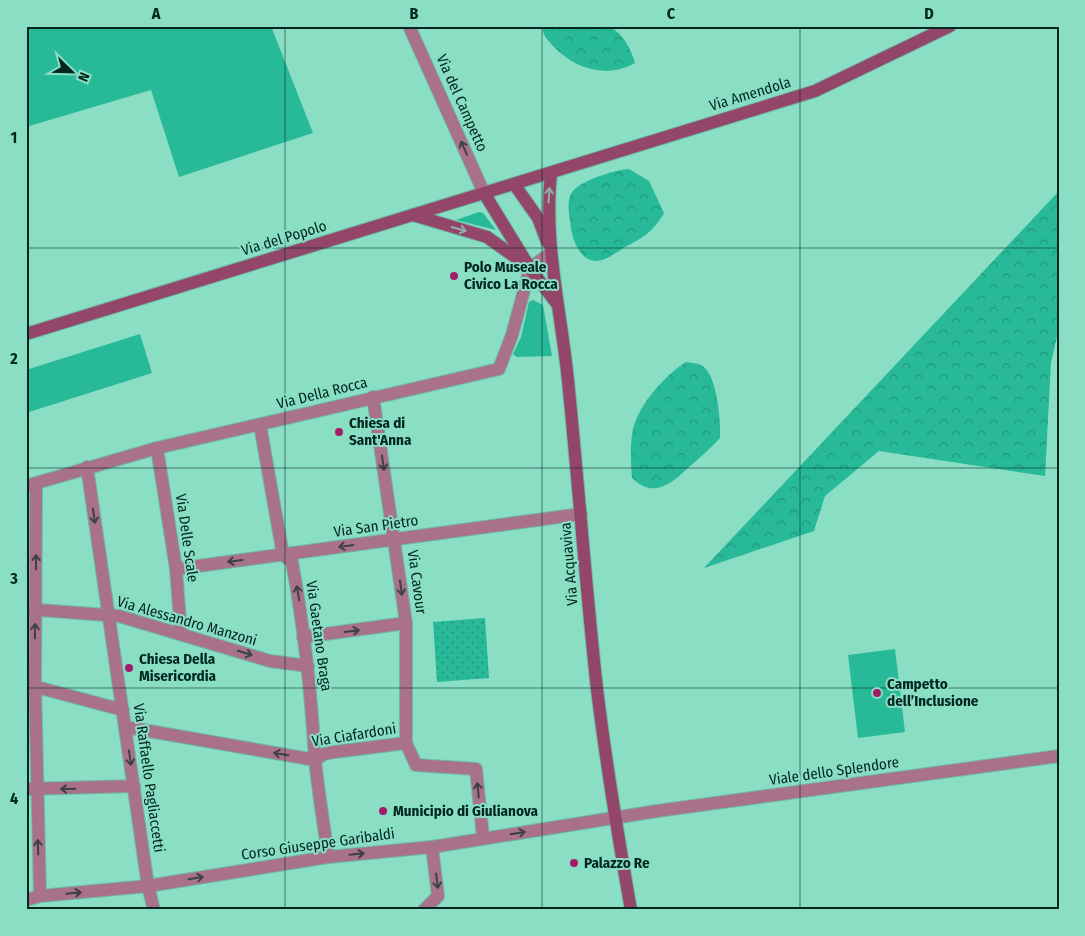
<svg xmlns="http://www.w3.org/2000/svg" width="1085" height="936" viewBox="0 0 1085 936" font-family="'Fira Sans Condensed',sans-serif">
<style>
.green{fill:#28ba98}
.forest{fill:url(#forest-crowns)}
.garden{fill:url(#garden-dots)}
.lines{fill:none;stroke-linecap:round;stroke-linejoin:round}
.street-casing{stroke:#6eb9a3;stroke-width:14}
.secondary-casing{stroke:#6eb9a3;stroke-width:14}
.street{stroke:#a9728a;stroke-width:12}
.secondary{stroke:#94466a;stroke-width:12}
.oneway{stroke:#3c4144}
.oneway2{stroke:#8cb0a9}
.grid{fill:none;stroke:#01271e;stroke-width:1;stroke-opacity:0.55}
.poi-dot{fill:#a21b67;stroke:#89dec4;stroke-width:2}
.labels{text-anchor:middle;dominant-baseline:central;stroke-width:4;stroke-linejoin:round;paint-order:stroke}
.street-label{font-size:15px;fill:#01271e;stroke:#89dec4}
.poi-label{font-size:15px;font-weight:bold;fill:#01271e;stroke:#89dec4;text-anchor:start}
.neatline{fill:none;stroke:#01271e;stroke-width:2}
.grid-label{font-size:16px;text-anchor:middle;font-weight:bold;fill:#01271e}
</style>
<defs>
<pattern id="forest-crowns" width="20" height="18" patternUnits="userSpaceOnUse" patternTransform="scale(1.25)"><rect width="20" height="18" fill="#28ba98"/><path d="M2 6a3 3 0 1 1 6 0M12 15a3 3 0 1 1 6 0" fill="none" stroke="#20977b"/></pattern>
<pattern id="garden-dots" width="8" height="8" patternUnits="userSpaceOnUse" patternTransform="scale(1.25)"><rect width="8" height="8" fill="#28ba98"/><path d="M2 2h.1M6 6h.1" fill="none" stroke="#20977b" stroke-width="1.8" stroke-linecap="round"/></pattern>
</defs>
<rect width="100%" height="100%" fill="#89dec4"/>
<g class="green">
<path d="M26,26H172L173,29L183,26H271L313,133L179,177L151,90L26,127Z"/>
<path d="M479,212L483,213L496,230L456,220Z"/>
<path d="M533,300L543,305L552,356L517,357L513,354L521,337L529,302Z"/>
<path d="M140,334L152,373L26,413V370Z"/>
<path d="M895,649L905,732L858,738L848,655Z"/>
</g>
<g class="forest">
<path d="M542,26H609C624,35 630,47 635,63C606,79 575,69 553,46C547,39 543,36 542,26Z"/>
<path d="M629,169L649,181L664,213C653,232 644,237 625,247C619,251 612,256 605,259C581,269 571,238 570,221C569,213 567,202 571,194C577,181 615,170 629,169Z"/>
<path d="M1059,191V328L1051,363L1045,476L879,451L825,496L814,531L704,568Z"/>
<path d="M686,362C692,363 700,363 704,367C717,378 721,421 720,438C710,449 699,458 688,468C671,484 654,499 632,478C631,463 630,449 632,435C635,408 664,376 686,362Z"/>
</g>
<path class="garden" d="M485,618L489,678L437,682L433,622Z"/>
<g class="lines">
<defs>
<g id="street">
<path d="M409,26L484,193"/>
<path d="M373,397L406,623V743"/>
<path d="M260,425L283,555L292,562C304,627 311,692 315,759C318,791 324,824 328,857"/>
<path d="M157,448L176,569L181,634"/>
<path d="M87,467L148,886L154,910"/>
<path d="M36,483L35,686L40,896"/>
<path d="M26,486L157,448L499,369L512,335L530,268L551,253"/>
<path d="M176,569L581,514"/>
<path d="M26,609L119,616L270,661L308,666"/>
<path d="M303,637L406,623"/>
<path d="M29,685L123,710"/>
<path d="M126,727L315,760L324,754L334,752L406,743L416,765L476,769L483,838"/>
<path d="M26,789L134,786"/>
<path d="M26,900L40,896L148,886L328,857L432,847L657,811L1059,756"/>
<path d="M424,910L438,896L432,847"/>
</g>
<g id="secondary">
<path d="M551,173C543,246 563,319 569,391C579,490 586,590 597,689C606,763 618,836 631,910"/>
<path d="M514,184L538,218L547,242"/>
<path d="M484,193L530,268L557,304"/>
<path d="M413,215L487,237L522,262"/>
<path d="M26,334L815,91L950,26"/>
</g>
</defs>
<use href="#street" class="street-casing"/>
<use href="#secondary" class="secondary-casing"/>
<use href="#street" class="street"/>
<use href="#secondary" class="secondary"/>
</g>
<defs><path id="oneway-shaft" d="M-6 0H5M1.5-3L5.5 0L1.5 3" fill="none" stroke-width="1.6" stroke-linecap="round" stroke-linejoin="round" transform="scale(1.25)"/></defs>
<g class="oneway">
<use href="#oneway-shaft" transform="translate(464 148) rotate(-114)"/>
<use href="#oneway-shaft" transform="translate(383 463) rotate(82)"/>
<use href="#oneway-shaft" transform="translate(94 516) rotate(82)"/>
<use href="#oneway-shaft" transform="translate(346 546) rotate(172)"/>
<use href="#oneway-shaft" transform="translate(235 561) rotate(173)"/>
<use href="#oneway-shaft" transform="translate(36 562) rotate(-89)"/>
<use href="#oneway-shaft" transform="translate(401 588) rotate(82)"/>
<use href="#oneway-shaft" transform="translate(298 593) rotate(-100)"/>
<use href="#oneway-shaft" transform="translate(35 631) rotate(-89)"/>
<use href="#oneway-shaft" transform="translate(352 631) rotate(-7)"/>
<use href="#oneway-shaft" transform="translate(245 653) rotate(17)"/>
<use href="#oneway-shaft" transform="translate(281 754) rotate(-170)"/>
<use href="#oneway-shaft" transform="translate(130 758) rotate(82)"/>
<use href="#oneway-shaft" transform="translate(68 789) rotate(179)"/>
<use href="#oneway-shaft" transform="translate(478 790) rotate(-96)"/>
<use href="#oneway-shaft" transform="translate(518 833) rotate(-9)"/>
<use href="#oneway-shaft" transform="translate(38 847) rotate(-92)"/>
<use href="#oneway-shaft" transform="translate(357 854) rotate(-6)"/>
<use href="#oneway-shaft" transform="translate(196 878) rotate(-9)"/>
<use href="#oneway-shaft" transform="translate(437 881) rotate(83)"/>
<use href="#oneway-shaft" transform="translate(74 893) rotate(-6)"/>
</g>
<g class="oneway2">
<use href="#oneway-shaft" transform="translate(549 195) rotate(-87)"/>
<use href="#oneway-shaft" transform="translate(459 229) rotate(16)"/>
</g>
<path class="grid" d="M285,26V910M542,26V910M800,26V910M26,248H1059M26,468H1059M26,688H1059"/>
<g class="poi-dot">
<circle cx="454" cy="276" r="5"/>
<circle cx="339" cy="432" r="5"/>
<circle cx="129" cy="668" r="5"/>
<circle cx="877" cy="693" r="5"/>
<circle cx="383" cy="811" r="5"/>
<circle cx="574" cy="863" r="5"/>
</g>
<g class="labels">
<g class="street-label">
<text transform="translate(750 94) rotate(-17)">Via Amendola</text>
<text transform="translate(462 103) rotate(66)">Via del Campetto</text>
<text transform="translate(284 238) rotate(-17)">Via del Popolo</text>
<text transform="translate(322 393) rotate(-14)">Via Della Rocca</text>
<text transform="translate(376 526) rotate(-8)">Via San Pietro</text>
<text transform="translate(187 538) rotate(82)">Via Delle Scale</text>
<text transform="translate(569 564) rotate(-95)">Via Acquaviva</text>
<text transform="translate(417 582) rotate(82)">Via Cavour</text>
<text transform="translate(187 621) rotate(16)">Via Alessandro Manzoni</text>
<text transform="translate(319 636) rotate(82)">Via Gaetano Braga</text>
<text transform="translate(354 735) rotate(-9)">Via Ciafardoni</text>
<text transform="translate(834 771) rotate(-8)">Viale dello Splendore</text>
<text transform="translate(149 778) rotate(82)">Via Raffaello Pagliaccetti</text>
<text transform="translate(318 844) rotate(-8)">Corso Giuseppe Garibaldi</text>
</g>
<g class="poi-label">
<text x="464" y="267">Polo Museale<tspan x="464" dy="17">Civico La Rocca</tspan></text>
<text x="349" y="423">Chiesa di<tspan x="349" dy="17">Sant'Anna</tspan></text>
<text x="139" y="659">Chiesa Della<tspan x="139" dy="17">Misericordia</tspan></text>
<text x="887" y="684">Campetto<tspan x="887" dy="17">dell’Inclusione</tspan></text>
<text x="393" y="811">Municipio di Giulianova</text>
<text x="584" y="863">Palazzo Re</text>
</g>
</g>
<rect width="1085" height="936" fill="none" stroke="#89dec4" stroke-width="55"/>
<g transform="translate(72 72) rotate(113)" stroke="#89dec4" stroke-width="4" paint-order="stroke">
<path d="M0-4L9 19L0 12L-9 19Z" fill="#01271e"/>
<text y="-8" font-size="14" font-weight="bold" text-anchor="middle" fill="#01271e">N</text>
</g>
<rect x="28" y="28" width="1030" height="880" class="neatline"/>
<g class="grid-label">
<text x="156" y="19">A</text>
<text x="414" y="19">B</text>
<text x="671" y="19">C</text>
<text x="929" y="19">D</text>
<text x="14" y="143">1</text>
<text x="14" y="364">2</text>
<text x="14" y="584">3</text>
<text x="14" y="804">4</text>
</g>
</svg>
